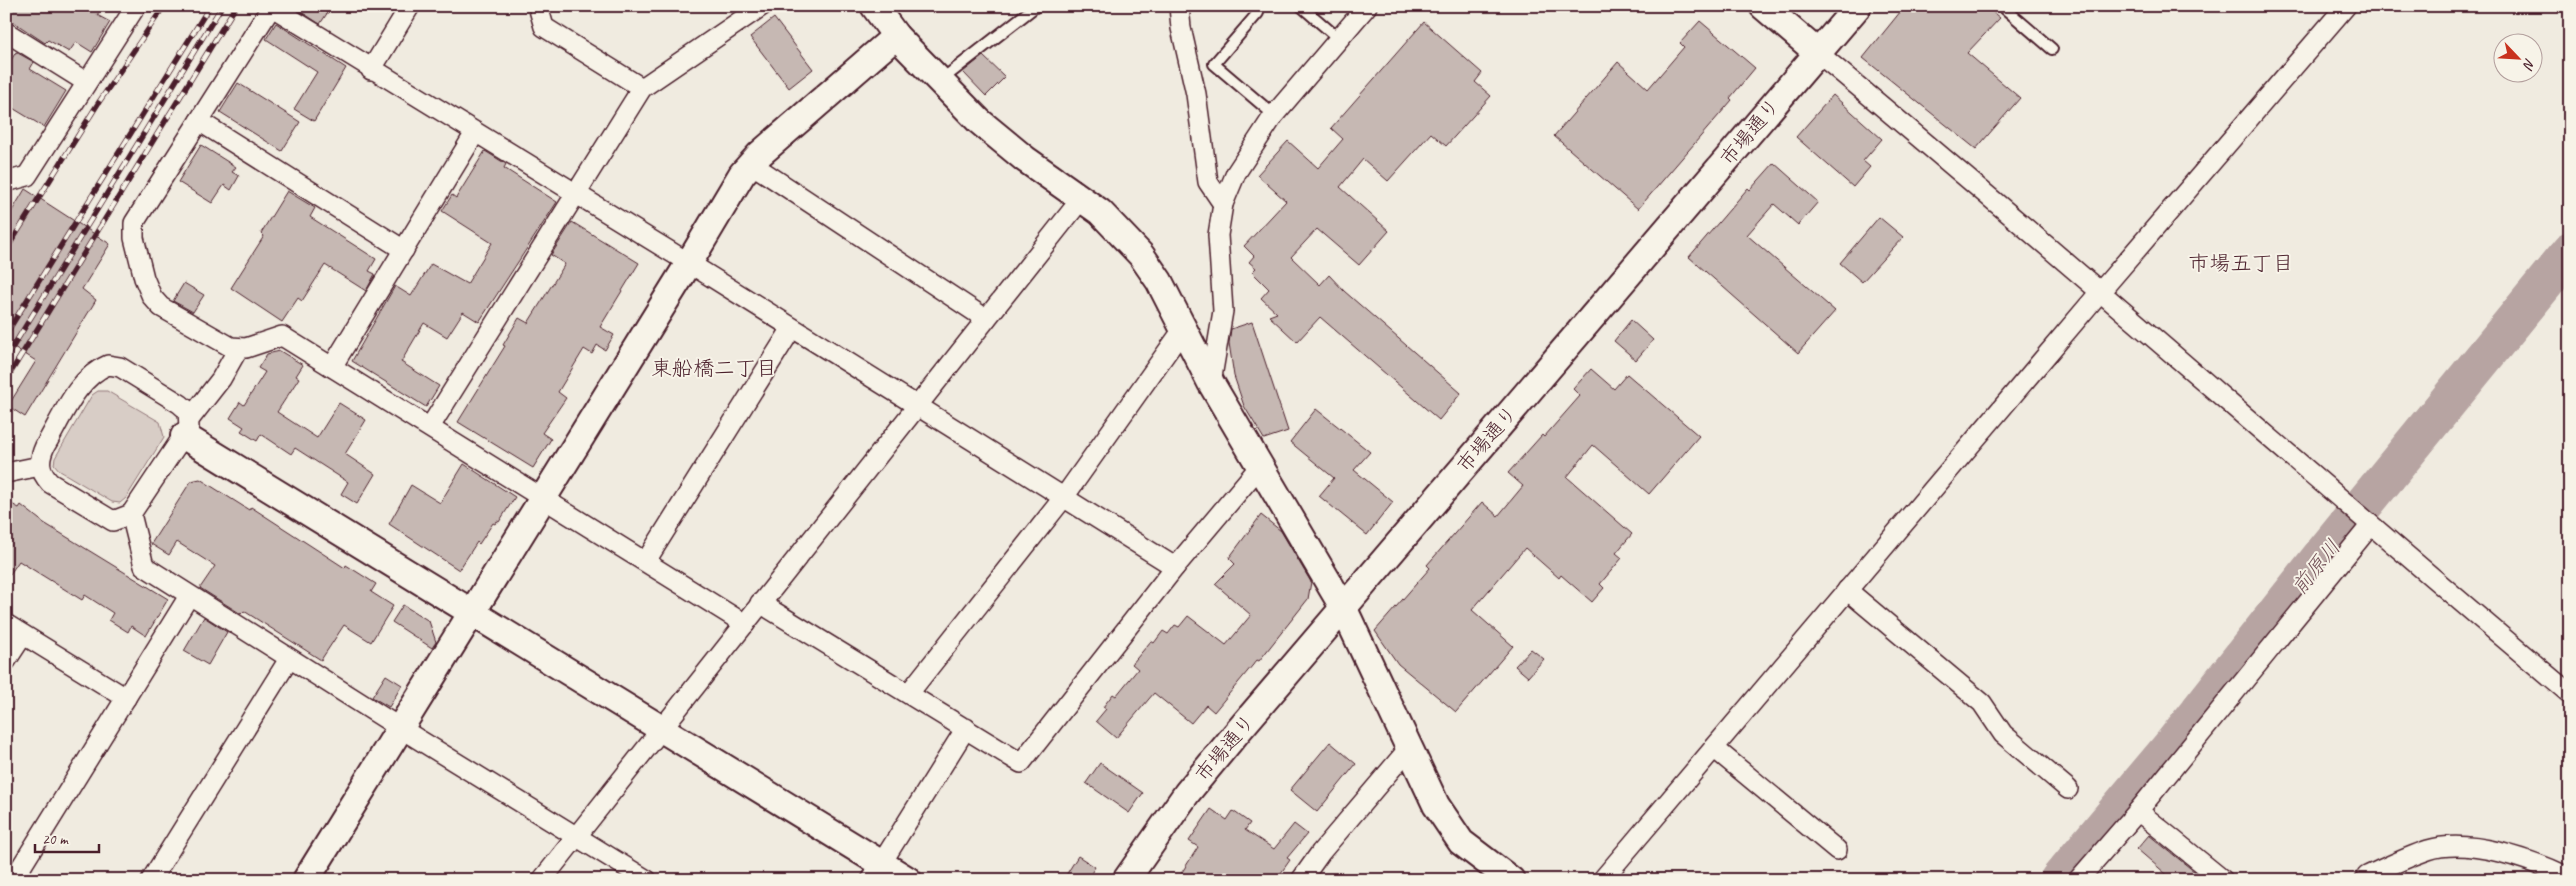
<svg xmlns="http://www.w3.org/2000/svg" width="2576" height="886" viewBox="0 0 2576 886" font-family="Caveat,'Klee One',sans-serif">
<style>
.green{fill:#d8cdc6;stroke:#917678}
.lines{fill:none;stroke-linecap:round;stroke-linejoin:round}
.river{stroke:#b7a4a2;stroke-width:39}
.building{fill:#c6b8b3;stroke:#4a1f2b}
.lane-casing{stroke:#4a1f2b;stroke-width:14}
.street-casing{stroke:#4a1f2b;stroke-width:22}
.secondary-casing{stroke:#4a1f2b;stroke-width:30}
.lane{stroke:#f7f3e8;stroke-width:10}
.street{stroke:#f7f3e8;stroke-width:19}
.secondary{stroke:#f7f3e8;stroke-width:26}
.rail-casing{stroke:#4a1f2b;stroke-width:5.5}
.rail{stroke:#f7f3e8;stroke-width:4;stroke-dasharray:11;stroke-linecap:butt}
.labels{text-anchor:middle;dominant-baseline:central;stroke-width:4;stroke-linejoin:round;paint-order:stroke}
.street-label{font-size:20px;fill:#4a1f2b;stroke:#f7f3e8}
.neighbourhood-label{font-size:21px;fill:#4a1f2b;stroke:#f7f3e8}
.water-label{font-size:21px;font-style:italic;fill:#704e55;stroke:#f7f3e8}
</style>
<rect width="100%" height="100%" fill="#f0ebe0"/>
<filter id="ink" filterUnits="userSpaceOnUse"><feTurbulence type="fractalNoise" baseFrequency=".02" numOctaves="2"/><feDisplacementMap in="SourceGraphic" scale="10" xChannelSelector="R" yChannelSelector="G"/><feConvolveMatrix kernelMatrix="1 2 1 2 8 2 1 2 1" color-interpolation-filters="sRGB"/></filter>
<g filter="url(#ink)">
<path class="green" d="M98,391H107L160,422L164,437L126,498L120,503L112,502L60,471L54,464L55,458L92,395Z"/>
<g class="lines">
<path class="river" d="M2059,880L2171,747L2325,552L2570,252"/>
</g>
<g class="building">
<path d="M6,6H103L97,15L110,22L92,52L76,42L69,52L48,40L45,43L6,17Z"/>
<path d="M292,6H332L320,24Z"/>
<path d="M1905,6H1985L2000,18L1967,53L2020,98L1976,149L1863,58Z"/>
<path d="M774,18L813,69L789,88L750,37Z"/>
<path d="M1700,21L1755,68L1730,98L1732,100L1638,209L1554,136L1618,62L1648,89L1684,47L1680,43Z"/>
<path d="M1424,22L1482,73L1475,82L1491,96L1446,146L1431,133L1388,181L1363,159L1340,187L1389,231L1359,265L1317,229L1291,257L1320,285L1329,275L1344,291L1461,393L1439,420L1320,317L1297,342L1269,316L1277,313L1261,298L1269,289L1252,272L1256,268L1249,262L1254,256L1244,246L1286,201L1257,175L1288,141L1318,168L1343,139L1331,128Z"/>
<path d="M276,23L346,68L314,121L294,109L317,72L266,39Z"/>
<path d="M16,52L34,62L30,69L66,91L44,127L6,104V68Z"/>
<path d="M983,56L1005,77L986,96L963,72Z"/>
<path d="M238,83L300,122L282,151L220,112Z"/>
<path d="M1833,95L1882,139L1863,161L1870,167L1853,187L1796,137Z"/>
<path d="M201,145L236,167L232,172L239,176L231,190L224,185L212,203L178,182Z"/>
<path d="M485,151L506,164L504,168L557,202L479,322L463,312L447,337L424,323L401,362L439,386L426,407L352,361L395,286L411,296L431,264L467,284L492,243L442,211L452,195L456,198Z"/>
<path d="M1774,163L1818,202L1798,225L1774,204L1747,235L1835,311L1798,353L1689,257L1748,188L1750,190Z"/>
<path d="M25,189L110,244L82,289L96,300L25,417L8,406L36,361L6,342V221Z"/>
<path d="M287,191L315,208L310,217L376,259L369,271L375,274L366,291L325,265L302,301L298,298L282,322L231,288L264,236L261,233Z"/>
<path d="M1879,217L1903,237L1862,282L1840,263Z"/>
<path d="M572,222L639,263L600,327L614,335L605,350L597,345L592,354L584,349L558,392L566,398L542,433L551,439L533,468L458,422L505,346L503,345L519,318L528,323L565,264L551,255Z"/>
<path d="M184,283L204,295L193,312L173,301Z"/>
<path d="M1631,320L1653,340L1636,360L1614,341Z"/>
<path d="M1252,322L1288,431L1264,439L1244,406L1234,376L1229,343L1231,329Z"/>
<path d="M280,351L303,365L296,376L299,378L277,412L317,438L339,403L366,420L345,454L375,474L357,504L341,494L348,482L295,448L291,454L261,434L257,441L241,431L244,427L230,418L240,402L244,405L265,372L258,368L267,354Z"/>
<path d="M1591,369L1614,389L1627,374L1699,436L1649,494L1593,445L1567,477L1632,534L1616,553L1622,558L1600,584L1604,588L1592,602L1561,575L1559,578L1525,548L1472,610L1513,646L1456,712L1398,664L1375,631L1430,568L1427,565L1482,502L1498,516L1523,486L1508,473L1542,435L1544,437L1580,396L1573,389Z"/>
<path d="M1316,409L1370,452L1354,470L1393,502L1367,535L1319,496L1334,478L1290,442Z"/>
<path d="M464,464L515,497L499,522L497,521L495,524L493,523L479,544L477,542L459,570L389,524L411,485L440,503Z"/>
<path d="M200,479L249,510L251,507L345,568L346,565L376,584L371,592L393,606L371,642L344,625L321,660L244,611L241,614L200,588L215,566L177,542L169,555L151,544L191,481Z"/>
<path d="M6,501L19,508L21,505L44,523L168,599L146,636L131,626L128,632L109,620L113,613L85,595L82,600L19,561L6,580Z"/>
<path d="M1261,515L1281,531L1311,582L1308,599L1259,661L1257,660L1214,712L1206,705L1191,723L1154,693L1116,738L1096,721L1106,709L1103,707L1113,694L1116,696L1138,669L1132,664L1151,641L1154,643L1163,631L1168,634L1175,625L1179,627L1188,616L1226,645L1251,615L1215,584L1235,564L1229,558Z"/>
<path d="M403,605L429,621L436,642L432,648L392,622Z"/>
<path d="M204,617L227,632L208,665L184,651Z"/>
<path d="M1531,649L1544,659L1528,677L1515,666Z"/>
<path d="M386,675L402,685L389,707L372,697Z"/>
<path d="M1330,742L1356,764L1317,812L1290,790Z"/>
<path d="M1100,763L1143,793L1129,813L1086,783Z"/>
<path d="M1211,809L1227,820L1233,811L1250,823L1245,830L1274,849L1294,824L1307,834L1287,858L1290,860L1276,880H1177L1198,847L1189,841Z"/>
<path d="M2149,835L2205,880H2173L2137,849Z"/>
<path d="M1078,856L1095,867L1087,880H1063Z"/>
</g>
<g class="lines">
<defs>
<g id="lane">
<path d="M1301,6L1339,39"/>
<path d="M2002,6L2052,49"/>
<path d="M1258,13L1214,64L1274,115"/>
<path d="M940,81L1036,6"/>
</g>
<g id="street">
<path d="M272,6L134,223V238L144,278L152,297L161,307L231,347L246,348L282,336L745,624"/>
<path d="M538,6L544,27L642,88"/>
<path d="M1179,6L1181,28L1196,94L1208,182L1223,204"/>
<path d="M272,7L689,263L1175,567"/>
<path d="M6,32L86,82"/>
<path d="M1818,53C2072,263 2317,482 2570,694"/>
<path d="M371,70L410,6"/>
<path d="M199,121L404,250"/>
<path d="M750,163L986,319"/>
<path d="M6,182L27,176L136,6"/>
<path d="M108,365L120,367L180,404L188,411L189,427L131,514L113,521L50,483C39,471 38,461 45,446C62,418 76,378 108,365Z"/>
<path d="M332,367L475,133"/>
<path d="M1211,383L1223,311L1218,235L1223,204L1236,173L1274,115L1367,6"/>
<path d="M189,420L221,379L238,349"/>
<path d="M430,427L642,88L762,6"/>
<path d="M6,473L40,466"/>
<path d="M131,514L144,566L400,728L647,880"/>
<path d="M646,561L792,328"/>
<path d="M1847,590L1982,703L2003,734L2068,789"/>
<path d="M760,603L1021,763L1175,567L1260,466"/>
<path d="M6,624L126,698"/>
<path d="M6,661L23,635"/>
<path d="M909,693L1064,497L1184,328"/>
<path d="M1714,748L1837,850"/>
<path d="M2138,811L2223,880"/>
<path d="M13,880L189,596"/>
<path d="M151,880L289,659"/>
<path d="M542,880L1082,198"/>
<path d="M871,880L966,728"/>
<path d="M1301,880L1321,852L1410,747"/>
<path d="M1602,880L2100,292L2346,6"/>
<path d="M2078,880L2138,811L2370,526"/>
<path d="M2364,880L2367,876C2387,867 2407,857 2428,850C2469,837 2533,860 2570,878"/>
</g>
<g id="secondary">
<path d="M874,6L896,36L979,121L1025,159L1100,212L1141,255L1159,281L1211,383L1343,607L1436,805L1461,842L1511,880"/>
<path d="M1763,6L1818,53"/>
<path d="M184,436L908,880"/>
<path d="M306,880L689,263L742,174L760,154L896,36"/>
<path d="M1126,880L1187,793L1239,730L1858,6"/>
</g>
</defs>
<use href="#lane" class="lane-casing"/>
<use href="#street" class="street-casing"/>
<use href="#secondary" class="secondary-casing"/>
<use href="#lane" class="lane"/>
<use href="#street" class="street"/>
<use href="#secondary" class="secondary"/>
<defs>
<g id="rail">
<path d="M6,250L99,102L164,6"/>
<path d="M6,334L210,6"/>
<path d="M6,358L222,6"/>
<path d="M6,380L236,6"/>
</g>
</defs>
<use href="#rail" class="rail-casing"/>
<use href="#rail" class="rail"/>
</g>
</g>
<g class="labels">
<g class="street-label">
<text transform="translate(1750 132) rotate(-50)">市場通り</text>
<text transform="translate(1487 439) rotate(-49)">市場通り</text>
<text transform="translate(1225 748) rotate(-50)">市場通り</text>
</g>
<g class="neighbourhood-label">
<text x="2241" y="263">市場五丁目</text>
<text x="714" y="368">東船橋二丁目</text>
</g>
<g class="water-label">
<text transform="translate(2316 567) rotate(-51)">前原川</text>
</g>
</g>
<rect width="2576" height="886" fill="none" stroke="#f7f3e8" stroke-width="25"/>
<rect x="12" y="12" width="2551" height="861" fill="none" stroke="#4a1f2b" stroke-width="2" filter="url(#ink)"/>
<g transform="translate(2518 58) rotate(115)"><circle r="24" fill="#f7f3e8" stroke="#b29e9c"/>
<path d="M0-4L9 19L0 12L-9 19Z" fill="#c8321e"/>
<text y="-8" font-size="14" font-weight="bold" text-anchor="middle" fill="#4a1f2b">N</text>
</g>
<path d="M35 844v8h64v-8" fill="none" stroke="#4a1f2b" stroke-width="2.5"/>
<text x="42" y="844" font-size="15" fill="#4a1f2b" stroke="#f7f3e8" stroke-width="4" paint-order="stroke">20 m</text>
</svg>
